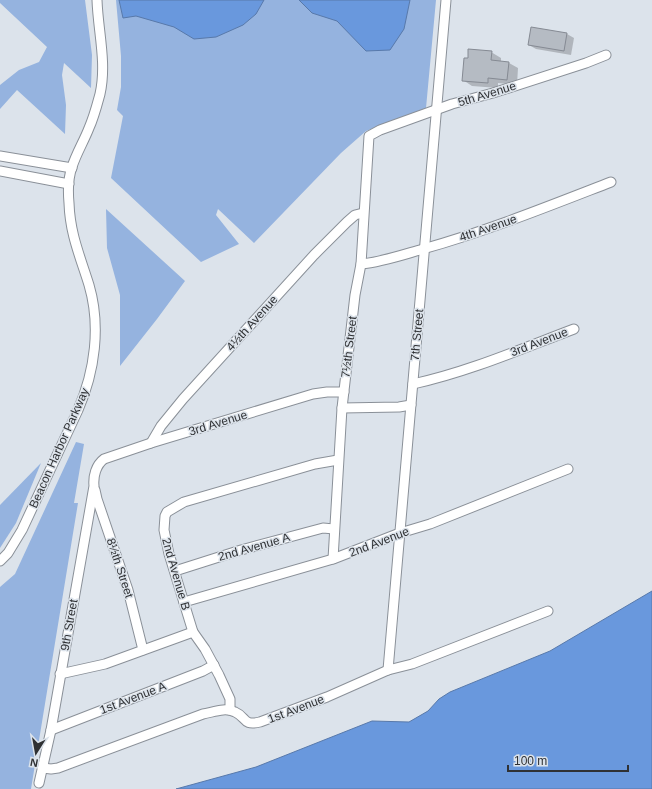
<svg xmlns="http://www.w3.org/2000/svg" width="652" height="789" viewBox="0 0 652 789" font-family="Helvetica,sans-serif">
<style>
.green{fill:#95b3df}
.water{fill:#6998dd;stroke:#5879aa}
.shadow{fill:#0003}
.building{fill:#b5bbc3;stroke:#858a93}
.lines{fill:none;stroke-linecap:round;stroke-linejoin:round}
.minor-casing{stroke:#8a9098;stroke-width:11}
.minor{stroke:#fff;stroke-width:9}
.labels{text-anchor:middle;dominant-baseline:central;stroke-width:3;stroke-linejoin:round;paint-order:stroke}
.street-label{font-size:12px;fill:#2f3134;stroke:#dce3eb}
</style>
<rect width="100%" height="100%" fill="#dce3eb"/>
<g class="green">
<path d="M0,0H85L92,55L91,88L64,63L62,75L66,105L65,134L17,90L0,109V85L19,70L39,62L47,47L0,3Z"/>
<path d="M116,0H436L426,108L366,131L341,153L254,243L218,209L216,215L239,244L201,262L111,178L123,116L117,110L121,87V56Z"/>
<path d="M106,209L185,281L157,319L120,366V295L107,248Z"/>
<path d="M76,442L84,444L74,503H78L31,789H0V587L15,574Z"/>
<path d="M41,463L16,523L0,548V505Z"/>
</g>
<g class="water">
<path d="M119,0H264L256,14L243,25L216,37L194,39L174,27L136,16L123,18Z"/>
<path d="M299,0H410L404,29L390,50L366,51L337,21L312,13Z"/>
<path d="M652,591V789H176L256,767L372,721L409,722L428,711L439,699L450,692L550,651Z"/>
</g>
<g class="shadow">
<path d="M532,28L567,34L574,38L571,55L536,49L529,45Z"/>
<path d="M491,52L501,58V62L509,63L518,68L517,85L498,83V88L472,86L463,80L468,59Z"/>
</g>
<g class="building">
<path d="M531,27L567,33L564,51L528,45Z"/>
<path d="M468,49L492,51L491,60L509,62L507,80L488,78V83L462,81L464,58H468Z"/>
</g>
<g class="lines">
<defs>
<g id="minor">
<path d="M0,156L72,168"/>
<path d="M0,171L69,184"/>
<path d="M361,264C382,262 402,255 423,249C487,231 549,206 611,182"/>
<path d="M413,384C468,372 521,349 574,329"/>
<path d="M342,408L399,407L411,405"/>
<path d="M151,443L161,426L183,399L314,255L347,222L355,215L363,213"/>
<path d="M95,490L97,499L128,590L143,650"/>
<path d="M333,559L342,408L355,295L361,264L369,136L380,130L452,104L493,93L586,63L606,55"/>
<path d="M0,561L8,553L22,530L78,410C95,371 101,326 89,285C80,256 70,234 69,203C68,192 68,178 72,167C76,154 84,141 89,128C94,117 97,105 100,94C107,63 98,31 97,0"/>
<path d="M175,571L241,550L323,528L334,529"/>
<path d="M184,602L333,559L400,533L430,524L568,469"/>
<path d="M388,670L446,0"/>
<path d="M60,674L105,664L193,632"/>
<path d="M230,710V699L219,675L205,649L193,632L169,554L164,530L165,516L167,512L184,502L315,464L338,460"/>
<path d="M51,730L203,671L214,665"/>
<path d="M43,768L51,769L58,768L203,714C214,712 225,707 235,712C247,717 242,726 260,722L327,697L388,670L412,664L548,611"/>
<path d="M39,783L51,730L94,486C93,476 96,465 104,459L151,443L313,394L327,392H344"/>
</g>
</defs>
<use href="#minor" class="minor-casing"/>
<use href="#minor" class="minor"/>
</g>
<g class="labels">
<g class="street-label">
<text transform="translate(487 94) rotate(-17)">5th Avenue</text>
<text transform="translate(488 228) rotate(-19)">4th Avenue</text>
<text transform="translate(252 323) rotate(-48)">4½th Avenue</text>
<text transform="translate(417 335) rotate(-85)">7th Street</text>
<text transform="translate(539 342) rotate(-21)">3rd Avenue</text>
<text transform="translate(349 347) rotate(-83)">7½th Street</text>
<text transform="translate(218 423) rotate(-17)">3rd Avenue</text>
<text transform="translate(59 448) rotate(-66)">Beacon Harbor Parkway</text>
<text transform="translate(379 542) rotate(-21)">2nd Avenue</text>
<text transform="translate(254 547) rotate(-16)">2nd Avenue A</text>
<text transform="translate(120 568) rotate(72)">8½th Street</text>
<text transform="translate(176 574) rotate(74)">2nd Avenue B</text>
<text transform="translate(69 625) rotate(-80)">9th Street</text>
<text transform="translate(133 698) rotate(-21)">1st Avenue A</text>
<text transform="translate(296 709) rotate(-21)">1st Avenue</text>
</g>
</g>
<g transform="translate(36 753) rotate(191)" stroke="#dce3eb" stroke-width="3" paint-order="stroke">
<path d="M0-3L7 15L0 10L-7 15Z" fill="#2f3134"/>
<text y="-6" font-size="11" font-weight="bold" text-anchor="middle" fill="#2f3134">N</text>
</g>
<path d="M508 765v6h120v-6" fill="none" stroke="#2f3134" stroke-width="2"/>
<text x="514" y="765" font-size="12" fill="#2f3134" stroke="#dce3eb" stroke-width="3" paint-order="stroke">100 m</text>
</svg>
